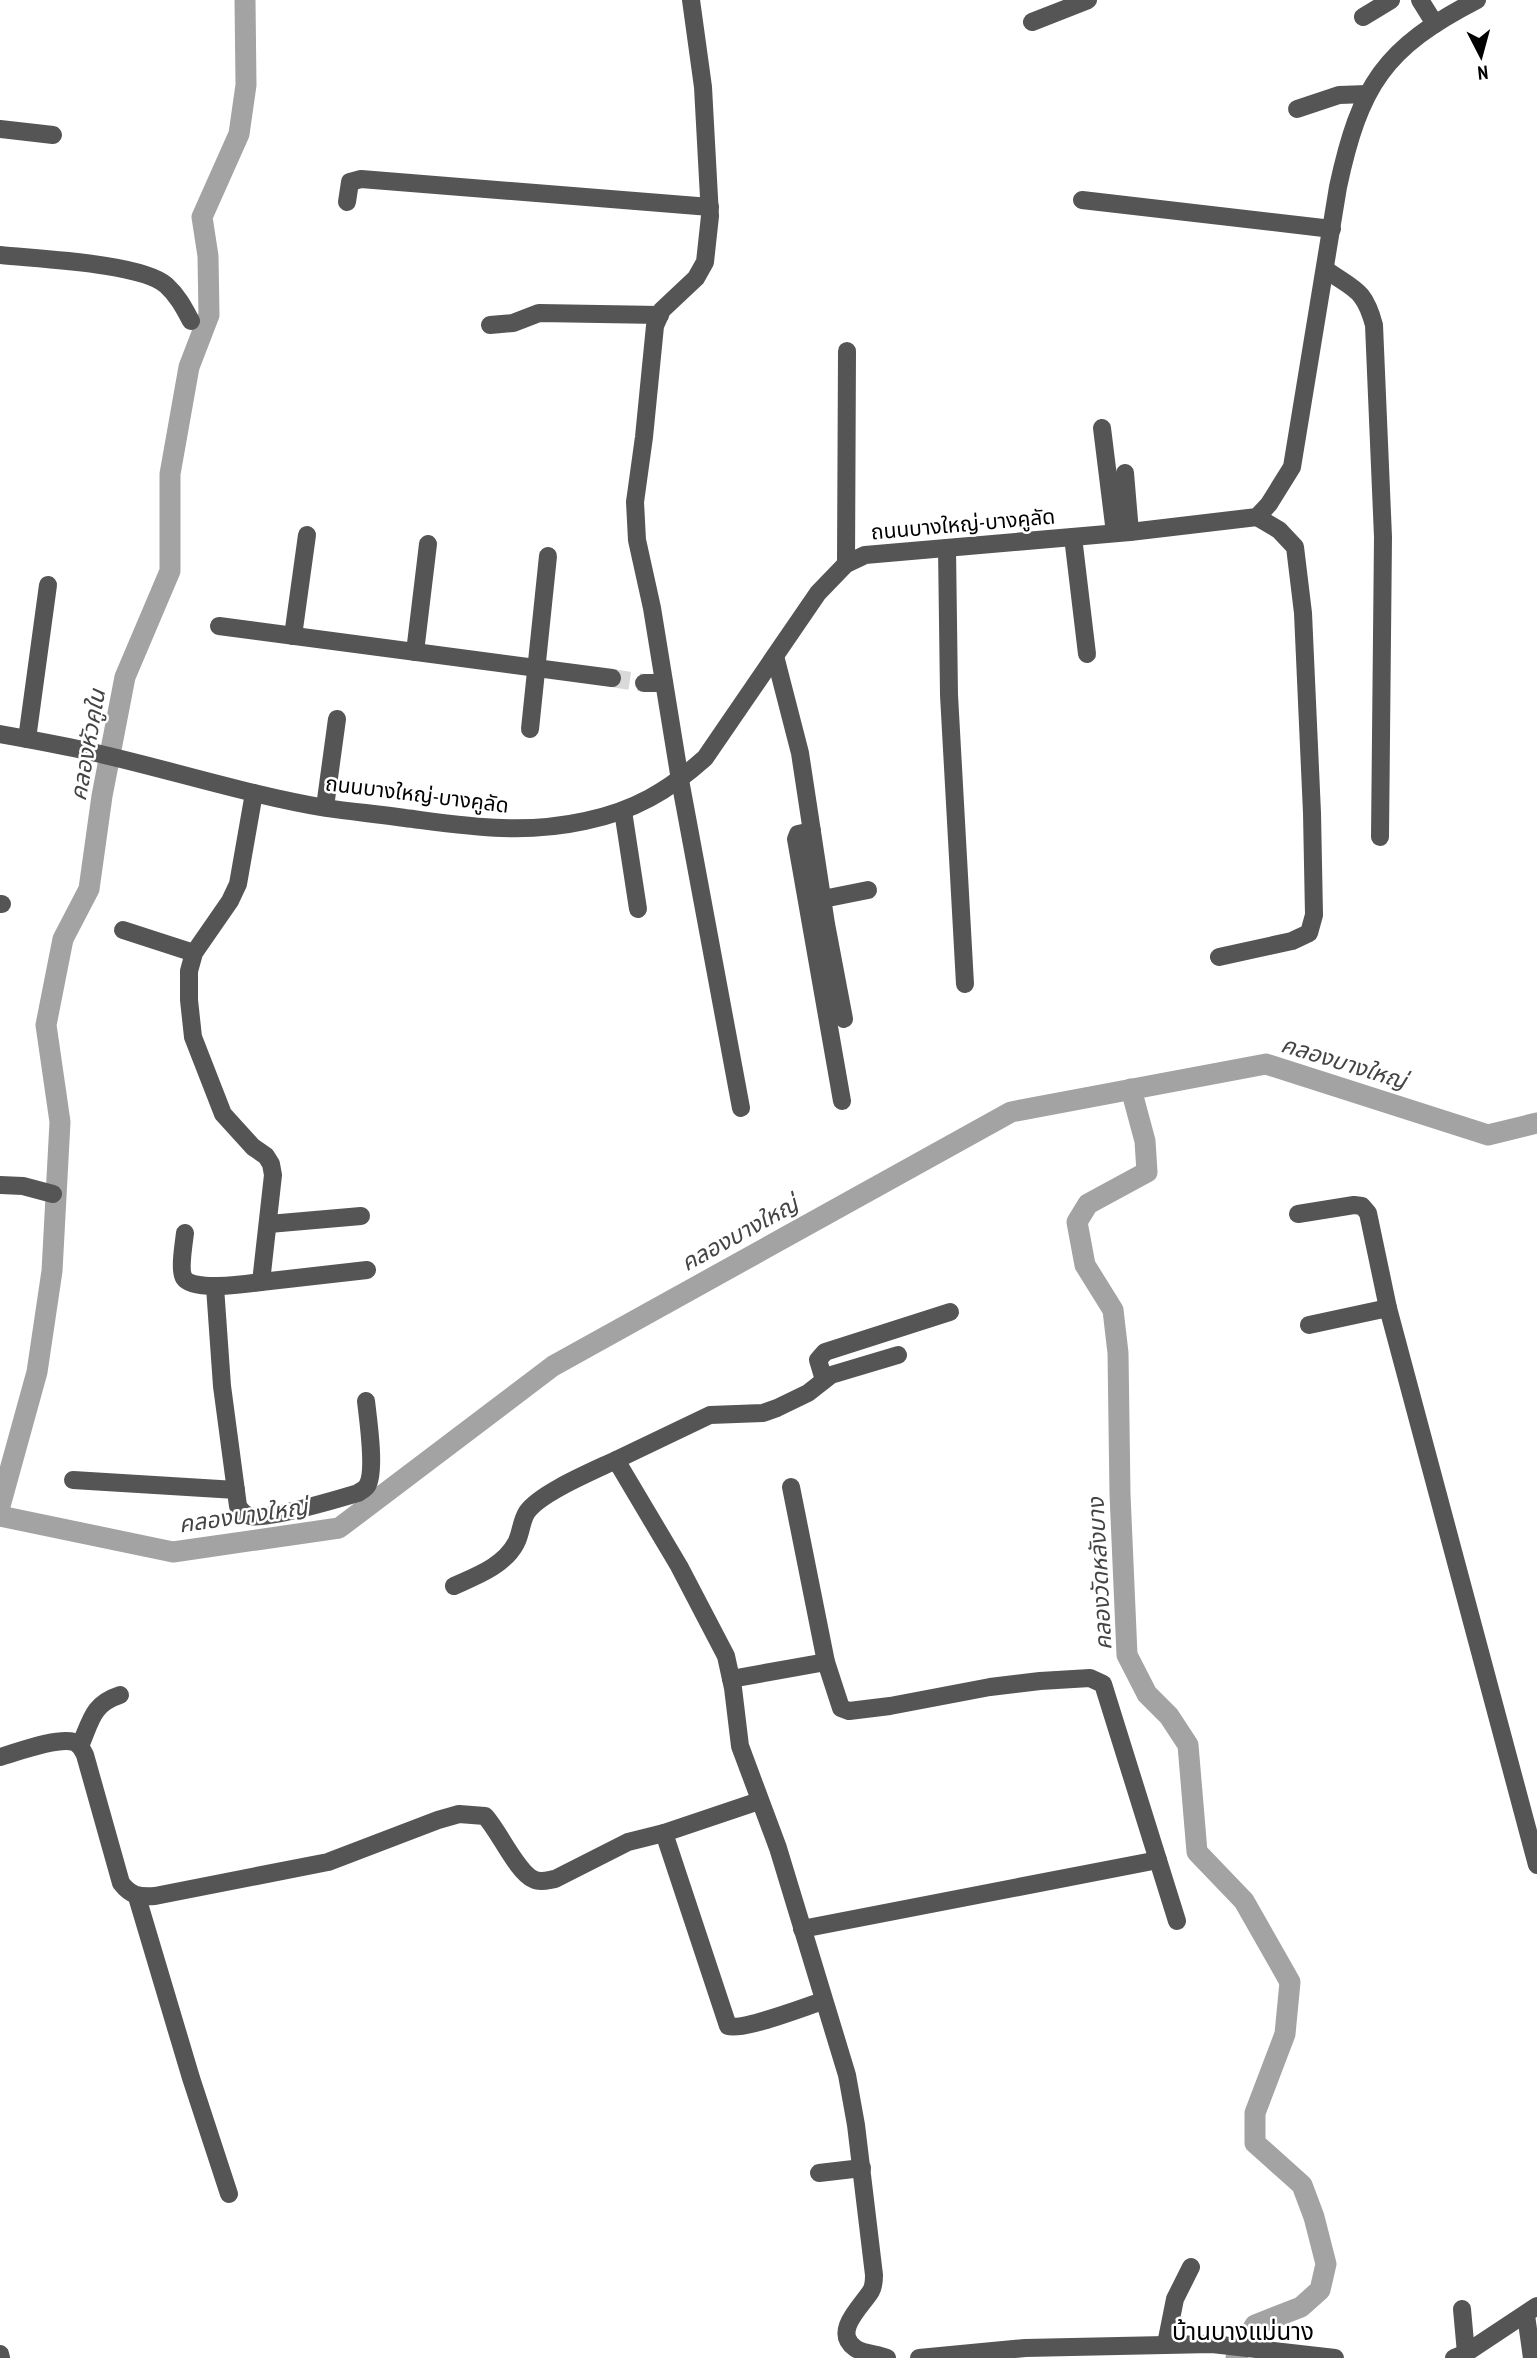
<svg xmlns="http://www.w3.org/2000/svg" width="1537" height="2358" viewBox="0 0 1537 2358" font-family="'PT Sans Narrow','Noto Sans Thai',sans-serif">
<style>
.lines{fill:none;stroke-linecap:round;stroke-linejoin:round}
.canal{stroke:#a3a3a3;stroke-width:21}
.minor-tunnel{stroke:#d9d9d9;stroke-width:18;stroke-dasharray:18 9;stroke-linecap:butt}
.minor{stroke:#555;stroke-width:18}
.labels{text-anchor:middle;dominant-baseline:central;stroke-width:5;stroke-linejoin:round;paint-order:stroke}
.street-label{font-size:21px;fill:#000;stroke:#fff}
.water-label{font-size:23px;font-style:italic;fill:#444;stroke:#fff}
.quarter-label{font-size:24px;fill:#000;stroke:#fff}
</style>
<rect width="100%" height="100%" fill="#fff"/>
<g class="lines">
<g class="canal">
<path d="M1131,1089L1145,1141L1147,1172L1088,1204L1077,1222L1085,1265L1113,1310L1118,1353L1120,1494L1127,1655L1147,1694L1169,1716L1188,1745L1197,1852L1244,1901L1290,1982L1285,2034L1255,2113V2143L1302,2185L1314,2217L1326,2264L1320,2290L1301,2307L1255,2325L1236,2358"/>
<path d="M0,1506L37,1372L52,1271L60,1122L46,1025L63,939L89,889L102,796L125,677L170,571V474L189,367L209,315L208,256L202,217L239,134L246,85L245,0"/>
<path d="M0,1516L173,1552L339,1528L553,1366L1011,1112L1266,1064L1488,1135L1537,1123"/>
</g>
<path class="minor-tunnel" d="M612,678L644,683"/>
<g class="minor">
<path d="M691,0L703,87L710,216L705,262L696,278L662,310L655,326L644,437L635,502L637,540L652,608L680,780L741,1108"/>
<path d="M1420,0L1435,24"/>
<path d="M1363,17L1391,0"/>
<path d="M1032,22L1088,0"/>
<path d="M1297,109L1339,95L1367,94"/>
<path d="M0,129L53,135"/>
<path d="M1082,200L1332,229"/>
<path d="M347,202L350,182L361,179L710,207"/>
<path d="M0,255C37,259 141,263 166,285C178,296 184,308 191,321"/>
<path d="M1325,269C1354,290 1364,288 1374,325L1383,537L1380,837"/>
<path d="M490,325L513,323L539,313L660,315"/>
<path d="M1102,428L1115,533"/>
<path d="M1125,473L1130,532"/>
<path d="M1073,537L1087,654"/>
<path d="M947,548L949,695L965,984"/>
<path d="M846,564L847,351"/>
<path d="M219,626L612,678"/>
<path d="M293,636L307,535"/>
<path d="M415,652L428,544"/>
<path d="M775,656L800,753L826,924L844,1019"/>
<path d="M644,683H664"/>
<path d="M530,729L548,556"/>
<path d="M0,734C28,739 56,744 83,750C165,768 244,794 326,808C352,812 379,814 405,818C468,826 521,835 585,821C634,811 668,791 705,758L818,593L846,564L865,555L1130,532L1257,517L1269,504L1292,467L1338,187C1360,85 1384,48 1477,0"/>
<path d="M27,739L48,585"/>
<path d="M325,807L337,719"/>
<path d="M623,811L638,909"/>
<path d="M812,831L798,834L796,839L842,1101"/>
<path d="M823,899L868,890"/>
<path d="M0,904H2"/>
<path d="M123,930L194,953"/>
<path d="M1219,957L1292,941L1309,933L1314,915L1312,813L1303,613L1295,547L1279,530L1257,517"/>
<path d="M0,1185L23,1186L53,1194"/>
<path d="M1298,1214L1354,1205L1362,1206L1368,1213L1388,1308"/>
<path d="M269,1224L361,1216"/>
<path d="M185,1233C184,1242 179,1270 184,1278C193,1292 246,1284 261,1282L273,1175L271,1164L266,1156L253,1147L223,1114L193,1037L189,1000V971L194,953L230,901L238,884L254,793"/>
<path d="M261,1282L367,1270"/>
<path d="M215,1287L222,1386L238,1506C241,1511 244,1515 250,1516C267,1520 338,1499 358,1493C361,1491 365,1489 367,1486C376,1472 368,1419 366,1401"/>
<path d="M1309,1325L1388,1308L1537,1865"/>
<path d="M824,1380L818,1360L825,1352L950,1312"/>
<path d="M616,1460L710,1415L763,1413L777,1408L808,1393L831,1375L898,1355"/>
<path d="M73,1480L236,1490"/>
<path d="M791,1487L826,1662L841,1708L849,1711L890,1706L990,1687L1040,1681L1090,1678L1103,1684L1177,1921"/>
<path d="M454,1586C476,1576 504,1566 516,1543C521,1534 521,1521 527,1512C540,1493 593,1471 616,1460L679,1566L726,1656L733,1688L740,1746L778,1848L847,2075L856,2125L874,2275C874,2280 874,2286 871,2291C862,2306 832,2331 855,2348C863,2354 878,2354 887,2358"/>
<path d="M731,1679L826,1662"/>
<path d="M80,1746C91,1721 92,1704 120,1695"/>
<path d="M0,1757C18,1752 57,1737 74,1742C80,1745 82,1749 85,1755L121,1883C131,1896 139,1897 155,1896L328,1862L438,1820L459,1814L485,1816C499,1831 517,1872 533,1879C540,1883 548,1880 555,1879L628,1842L664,1833"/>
<path d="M759,1801L664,1833L728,2026C743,2031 804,2007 823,2001"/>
<path d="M137,1897L191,2078L229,2194"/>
<path d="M802,1929L1158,1860"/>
<path d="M819,2173L862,2168"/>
<path d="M1462,2309L1466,2353"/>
<path d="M1526,2315L1532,2358"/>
<path d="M1166,2344L1175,2299L1191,2267"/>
<path d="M0,2354L1,2358"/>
<path d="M919,2358L1025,2348L1212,2344L1335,2358"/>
<path d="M1454,2358L1466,2353L1537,2306"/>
</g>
</g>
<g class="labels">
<g class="street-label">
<text transform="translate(963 524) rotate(-5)">ถนนบางใหญ่-บางคูลัด</text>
<text transform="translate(417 794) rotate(7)">ถนนบางใหญ่-บางคูลัด</text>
</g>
<g class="water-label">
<text transform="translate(87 745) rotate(-80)">คลองหัวคูใน</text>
<text transform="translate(1344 1062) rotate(17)">คลองบางใหญ่</text>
<text transform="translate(739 1233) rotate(-29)">คลองบางใหญ่</text>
<text transform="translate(243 1515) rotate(-8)">คลองบางใหญ่</text>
<text transform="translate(1099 1574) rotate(-93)">คลองวัดหลังบาง</text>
</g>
<g class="quarter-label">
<text x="1243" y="2331">บ้านบางแม่นาง</text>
</g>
</g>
<g transform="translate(1481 56) rotate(174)" stroke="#ffffff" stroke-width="5" paint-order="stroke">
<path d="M0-5L12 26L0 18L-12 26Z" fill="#000000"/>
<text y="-10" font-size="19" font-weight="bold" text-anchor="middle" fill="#000000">N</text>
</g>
</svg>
